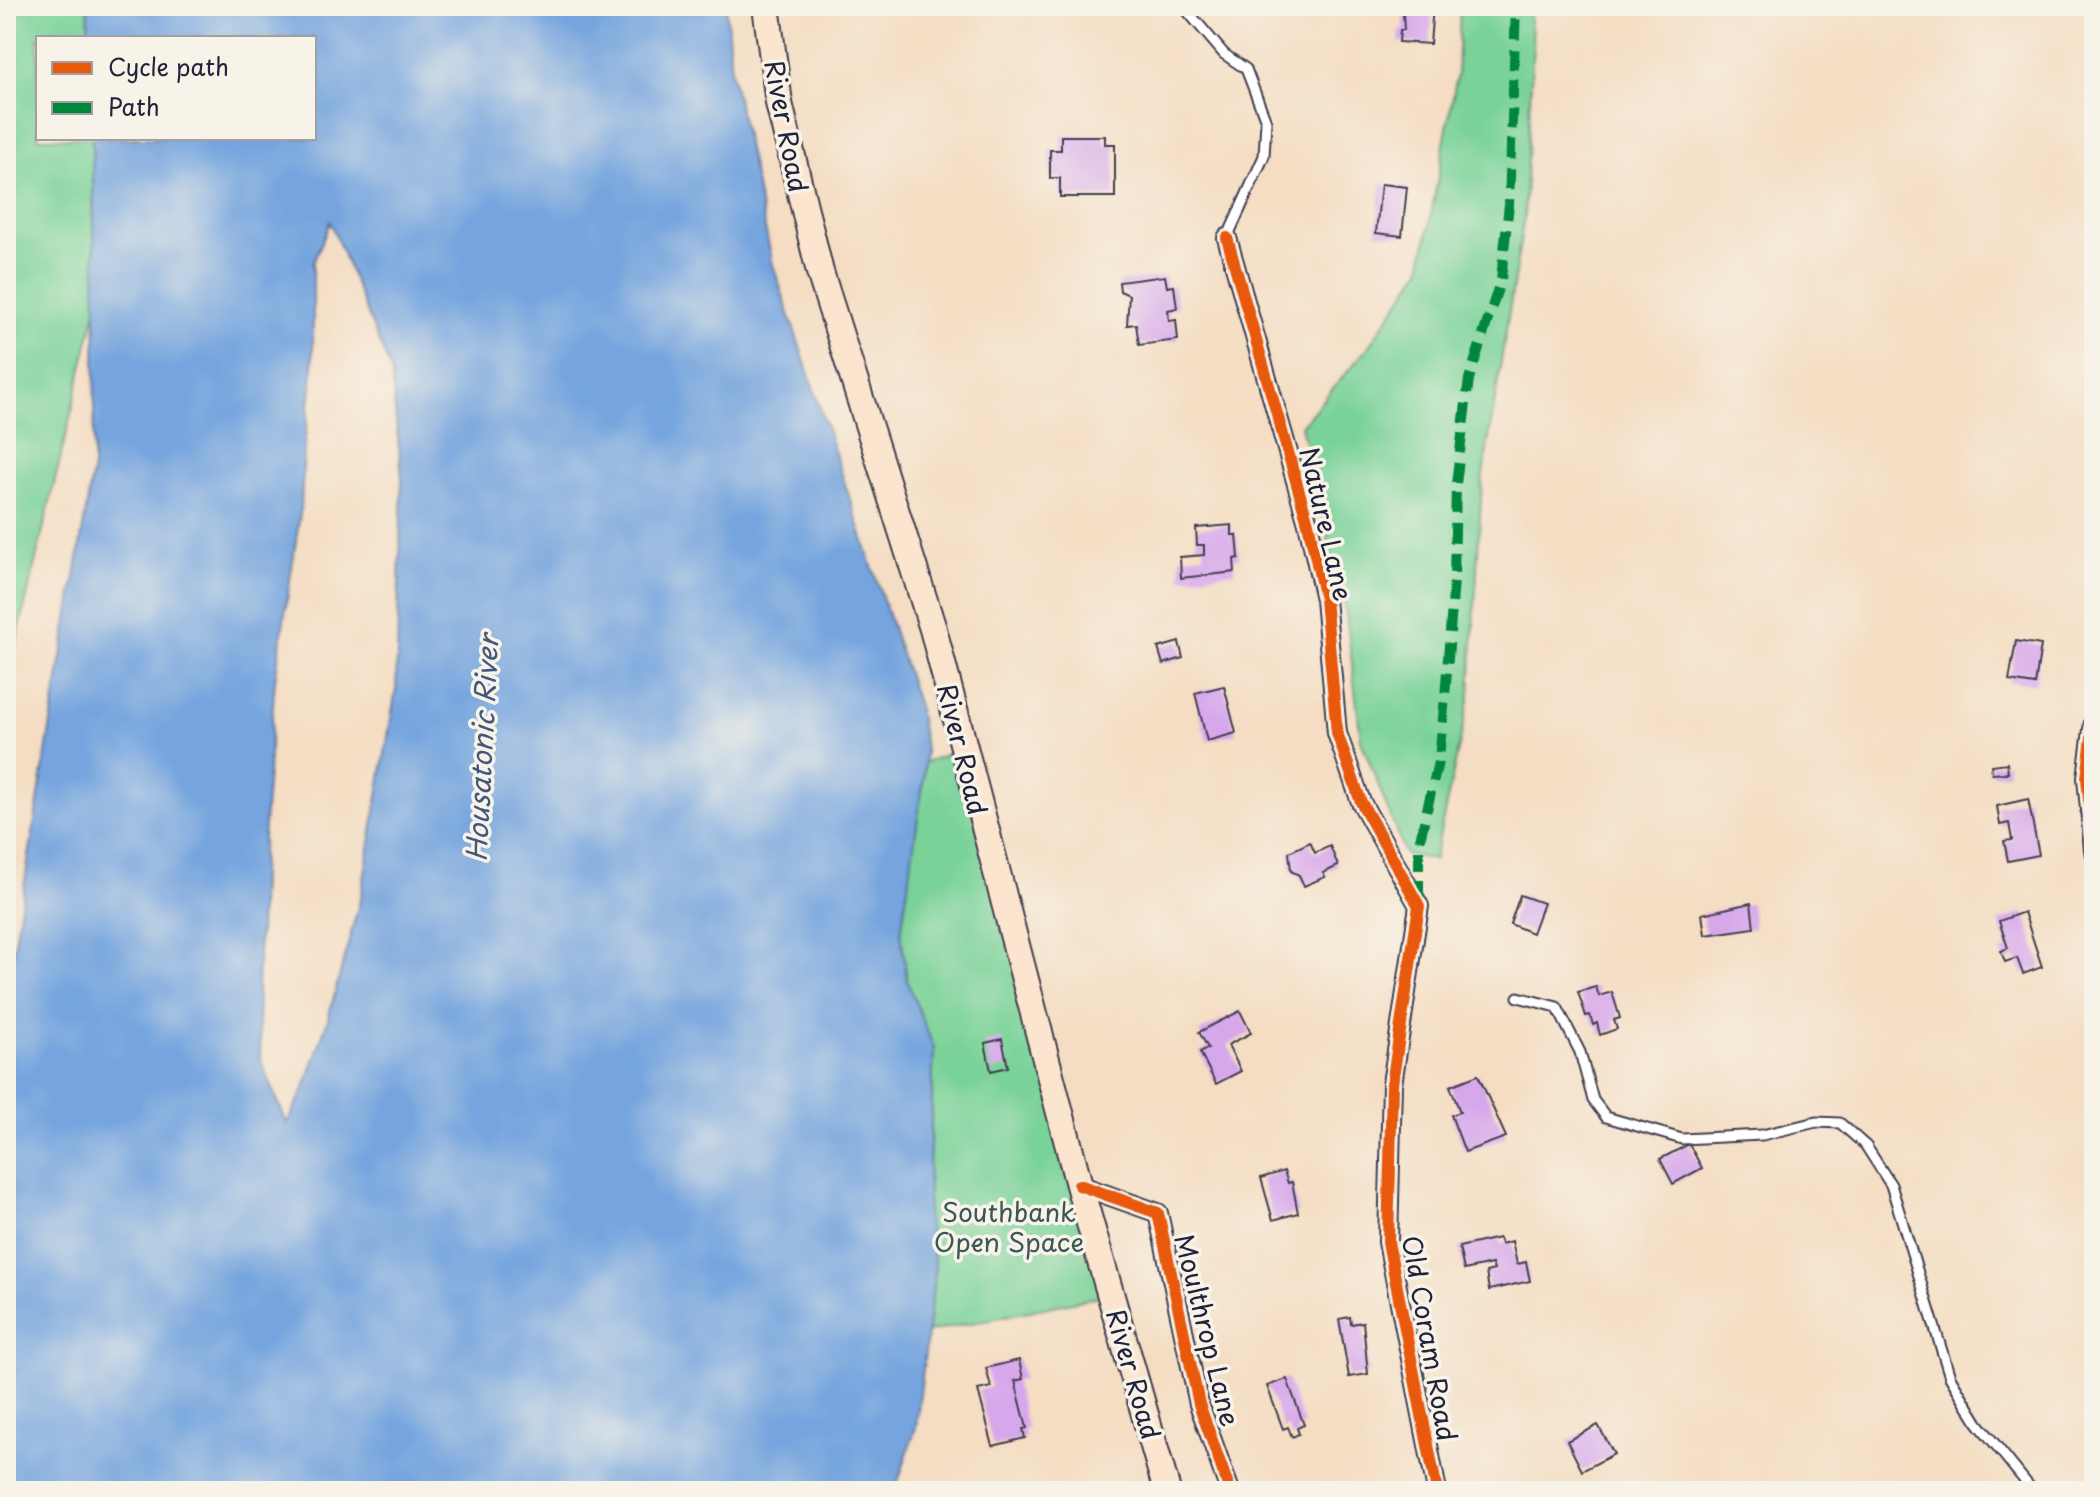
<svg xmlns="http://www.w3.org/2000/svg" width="2100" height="1497" viewBox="0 0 2100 1497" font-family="'Playpen Sans',sans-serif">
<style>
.green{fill:#79d298;stroke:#4e7a6a;stroke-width:2}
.water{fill:#74a4de;stroke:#4b638c;stroke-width:2;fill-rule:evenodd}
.building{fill:#d7a7eb}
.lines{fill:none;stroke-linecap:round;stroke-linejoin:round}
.service-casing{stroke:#423e4f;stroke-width:13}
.minor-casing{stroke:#423e4f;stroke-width:22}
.secondary-casing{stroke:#423e4f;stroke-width:30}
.service{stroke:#fff;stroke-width:9}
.minor{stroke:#fff;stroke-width:18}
.secondary{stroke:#fbe5cf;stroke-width:26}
.quiet{stroke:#00873e;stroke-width:10;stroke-dasharray:20 10;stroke-linecap:butt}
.cycleway-casing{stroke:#f7f3e8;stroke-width:17}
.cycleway{stroke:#e8590c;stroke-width:12}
.labels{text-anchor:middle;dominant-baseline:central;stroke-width:7;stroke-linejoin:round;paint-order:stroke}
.street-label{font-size:26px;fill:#22223b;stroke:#f7f3e8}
.park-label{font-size:26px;fill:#3c5757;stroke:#f7f3e8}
.water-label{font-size:28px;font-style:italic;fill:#43567c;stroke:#f7f3e8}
</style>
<rect width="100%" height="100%" fill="#f7f3e8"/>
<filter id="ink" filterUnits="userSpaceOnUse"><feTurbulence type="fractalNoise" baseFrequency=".0125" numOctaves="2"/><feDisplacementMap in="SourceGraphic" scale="16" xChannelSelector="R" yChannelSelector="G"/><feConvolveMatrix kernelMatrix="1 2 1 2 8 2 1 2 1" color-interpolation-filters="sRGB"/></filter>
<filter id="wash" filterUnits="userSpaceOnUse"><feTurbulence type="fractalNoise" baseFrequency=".006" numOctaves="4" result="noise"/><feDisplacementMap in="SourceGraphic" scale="32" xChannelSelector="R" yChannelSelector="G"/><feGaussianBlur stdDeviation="1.8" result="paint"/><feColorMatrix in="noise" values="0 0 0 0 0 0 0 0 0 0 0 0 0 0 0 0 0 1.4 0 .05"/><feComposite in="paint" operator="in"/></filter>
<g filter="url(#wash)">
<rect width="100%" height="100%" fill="#f4ddc2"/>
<g class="green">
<path d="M6,6H88L89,38H38V138H92L96,310L6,684Z"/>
<path d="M1460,6H1529L1533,45L1524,217L1482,481L1470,695L1434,860L1405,854L1361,740L1346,613L1301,426L1366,350L1421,269L1457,74Z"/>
<path d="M962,749L1111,1294L928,1332L935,1269L927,1216L934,1049L907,981L901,933L925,762Z"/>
</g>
<path class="water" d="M88,6H726L731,70L773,265L918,706L925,750L924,777L901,933L907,981L934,1049L927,1216L935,1269L916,1427L895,1491H6V996L93,467L96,310L92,138H314V38H89ZM330,222L391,371L402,478L396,689L361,896L327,1022L305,1087L287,1124L261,1061L257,989L262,851L275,680L301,507L304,446L313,373V263Z"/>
<g id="blocks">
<g class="building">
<path d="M1053,6H1072L1073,11L1055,15Z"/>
<path d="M1393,6H1433L1430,44L1399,42L1400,30H1404L1403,13L1393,12Z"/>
<path d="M1061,136H1105V144H1115V197H1060V178H1050V150H1061Z"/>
<path d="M1381,184L1407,187L1402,236L1376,233Z"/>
<path d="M1165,276L1167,287L1174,286L1177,308L1168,310L1169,321L1176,320L1178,340L1139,345L1136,324L1127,325L1129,295L1120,291L1119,282Z"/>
<path d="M1232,525V535H1237L1239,558L1234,559L1235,572L1181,578L1180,557L1204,555V545H1197L1196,528Z"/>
<path d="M2016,641L2041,645L2035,685L2009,681Z"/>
<path d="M1179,642L1183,658L1163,664L1158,648Z"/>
<path d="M1224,686L1236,733L1207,741L1195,693Z"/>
<path d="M2007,763L2008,773L1992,774L1991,765Z"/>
<path d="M2028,799L2039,855L2008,861L2004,841L2012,840L2009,823L2000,825L1997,806Z"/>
<path d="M1310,842L1315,853L1330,846L1338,866L1323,873L1325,877L1304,886L1299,875L1291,871L1289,852Z"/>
<path d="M1520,895L1543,903L1532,933L1510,924Z"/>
<path d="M1751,903L1754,928L1705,935L1702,914Z"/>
<path d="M2024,912L2042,967L2023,974L2017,958L2005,962L2001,951L2008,948L1999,921Z"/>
<path d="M1596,987L1599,996L1612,992L1620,1018L1614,1020L1617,1029L1600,1035L1597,1023L1593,1025L1590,1015L1586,1016L1578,992Z"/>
<path d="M1240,1011L1251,1033L1228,1045L1241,1071L1216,1084L1200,1052L1208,1048L1199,1032Z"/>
<path d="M1002,1039L1008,1067L991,1071L985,1043Z"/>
<path d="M1478,1075L1506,1137L1465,1152L1451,1115L1460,1112L1450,1086Z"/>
<path d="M1689,1144L1702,1168L1673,1184L1660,1159Z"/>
<path d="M1284,1171L1288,1183L1292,1182L1298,1213L1273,1220L1261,1178Z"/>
<path d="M1499,1238L1501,1244L1512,1241L1517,1264L1526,1262L1530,1281L1489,1290L1486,1272L1494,1270L1492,1264L1464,1270L1459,1247Z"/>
<path d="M1350,1317L1351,1324L1363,1322L1368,1374L1349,1377L1339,1319Z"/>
<path d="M1019,1360L1023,1379L1015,1381L1027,1428L1023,1429L1025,1438L993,1446L978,1390L991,1387L986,1368Z"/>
<path d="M1287,1379L1304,1425L1297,1428L1299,1434L1292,1437L1288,1427L1283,1429L1267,1386Z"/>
<path d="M1598,1425L1614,1454L1582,1471L1567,1441Z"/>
</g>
</g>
</g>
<g filter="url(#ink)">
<use href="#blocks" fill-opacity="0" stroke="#423e4f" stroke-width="2"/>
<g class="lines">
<defs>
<g id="service">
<path d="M1183,6L1224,54L1246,69L1266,121L1264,156L1227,238"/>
<path d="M1518,997L1557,1007L1580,1052L1593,1100L1606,1117L1682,1139L1762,1135L1816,1122L1840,1123L1866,1146L1891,1185L1950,1377L1978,1423L2033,1491"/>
</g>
<g id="minor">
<path d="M1227,238L1308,523L1325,599L1337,733L1361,802L1419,906L1392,1084L1388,1242L1437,1491"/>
<path d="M2094,722L2087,778L2094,850"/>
<path d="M1079,1185L1158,1213L1199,1404L1230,1491"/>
</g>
<path id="secondary" d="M766,6L779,103L820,272L933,629L1079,1185L1167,1491"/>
</defs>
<use href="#service" class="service-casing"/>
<use href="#minor" class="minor-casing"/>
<use href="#secondary" class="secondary-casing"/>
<use href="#service" class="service"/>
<use href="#minor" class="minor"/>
<use href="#secondary" class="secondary"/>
<g class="quiet">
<path d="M6,217L8,236"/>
<path d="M1419,900V844L1439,758L1445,697L1454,580L1456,484L1469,379L1501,279L1509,204L1516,6"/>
</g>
<defs>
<g id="cycleway">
<path d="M1227,238L1308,523L1325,599L1337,733L1361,802L1419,906L1392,1084L1388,1242L1437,1491"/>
<path d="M2094,722L2087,778L2094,850"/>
<path d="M1079,1185L1158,1213L1199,1404L1230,1491"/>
</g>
</defs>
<use href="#cycleway" class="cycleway-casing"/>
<use href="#cycleway" class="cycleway"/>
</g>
</g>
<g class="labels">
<g class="street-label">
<text transform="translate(787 126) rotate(79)">River Road</text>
<text transform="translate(1327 524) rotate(77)">Nature Lane</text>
<text transform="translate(963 749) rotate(76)">River Road</text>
<text transform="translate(1208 1330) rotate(76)">Moulthrop Lane</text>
<text transform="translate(1430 1338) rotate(80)">Old Coram Road</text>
<text transform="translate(1134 1374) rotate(74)">River Road</text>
</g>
<g class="park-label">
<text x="1009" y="1211">Southbank<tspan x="1009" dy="30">Open Space</tspan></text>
</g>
<g class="water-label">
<text transform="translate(481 748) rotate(-87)">Housatonic River</text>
</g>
</g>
<rect width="2100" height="1497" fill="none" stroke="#f7f3e8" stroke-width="32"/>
<rect x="36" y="36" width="280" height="104" fill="#f7f3e8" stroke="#a29fa3" stroke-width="2"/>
<rect x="52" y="62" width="40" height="12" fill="#e8590c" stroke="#a29fa3" stroke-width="2"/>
<text x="108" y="76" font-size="24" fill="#22223b">Cycle path</text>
<rect x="52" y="102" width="40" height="12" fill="#00873e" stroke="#a29fa3" stroke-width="2"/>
<text x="108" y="116" font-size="24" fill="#22223b">Path</text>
</svg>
